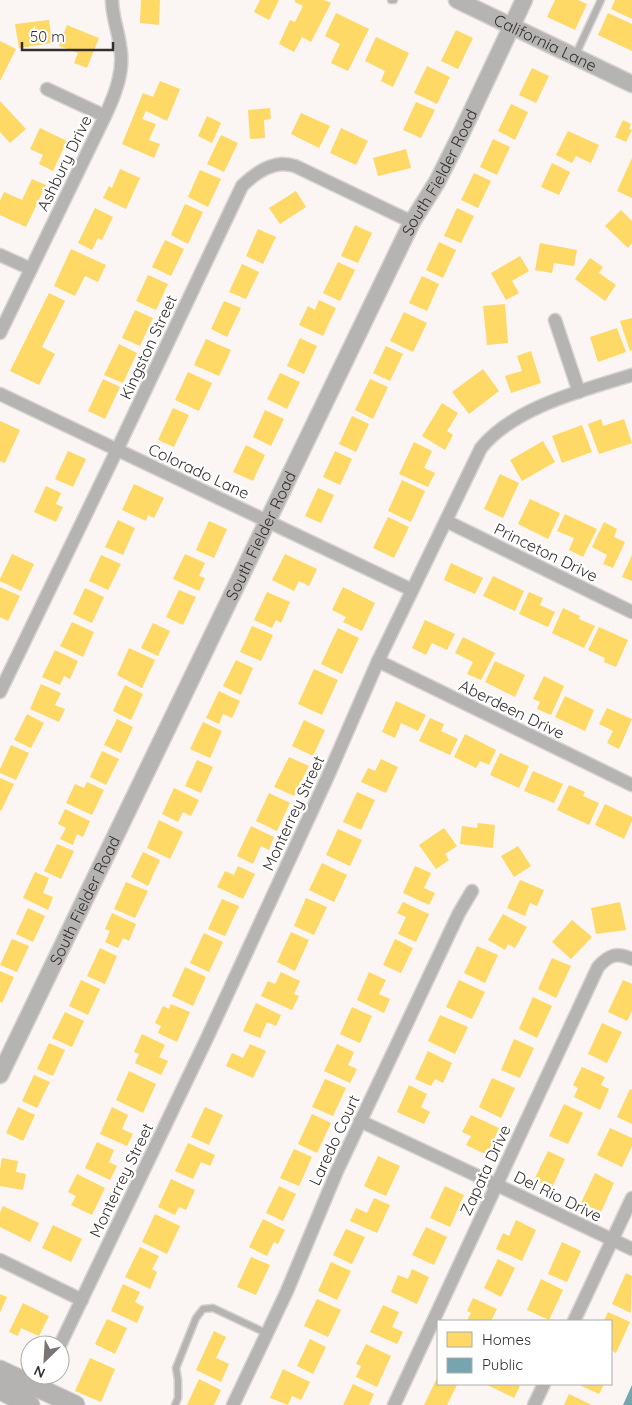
<svg xmlns="http://www.w3.org/2000/svg" width="632" height="1405" viewBox="0 0 632 1405" font-family="Quicksand,sans-serif">
<style>
.homes{fill:#ffd966}
.public{fill:#76a5af}
.lines{fill:none;stroke-linecap:round;stroke-linejoin:round}
.service-casing{stroke:#d6d2d1;stroke-width:9}
.minor-casing{stroke:#d6d2d1;stroke-width:15}
.tertiary-casing{stroke:#d6d2d1;stroke-width:19}
.secondary-casing{stroke:#d6d2d1;stroke-width:21}
.service{stroke:#b6b4b3;stroke-width:6}
.minor{stroke:#b6b4b3;stroke-width:12}
.tertiary{stroke:#b6b4b3;stroke-width:16}
.secondary{stroke:#b5b2b2;stroke-width:19}
.labels{text-anchor:middle;dominant-baseline:central;stroke-width:5;stroke-linejoin:round;paint-order:stroke}
.street-label{font-size:16px;fill:#342f2e;stroke:#fff}
</style>
<rect width="100%" height="100%" fill="#fbf5f4"/>
<g class="homes">
<path d="M141,0H160L159,25L140,23Z"/>
<path d="M260,0H279L269,20L254,12Z"/>
<path d="M295,0H324L331,3L311,42L302,37L294,52L279,44L290,20L295,22L303,6L295,2Z"/>
<path d="M555,0H578L587,4L575,30L547,17Z"/>
<path d="M615,0H632V19L611,9Z"/>
<path d="M336,13L369,29L348,71L331,63L340,44L325,36Z"/>
<path d="M608,13L632,24V51L598,35Z"/>
<path d="M49,20L52,43L19,48L15,24Z"/>
<path d="M67,25L99,38L87,68L74,63L78,53L59,46Z"/>
<path d="M456,30L473,38L458,69L441,61Z"/>
<path d="M376,37L409,53L393,87L381,81L385,71L365,61Z"/>
<path d="M0,41L16,49L0,81Z"/>
<path d="M427,66L450,77L437,104L414,93Z"/>
<path d="M532,68L549,76L536,103L519,95Z"/>
<path d="M160,81L180,89L167,121L146,111L142,119L156,124L149,140L160,144L154,158L122,144L143,93L153,97Z"/>
<path d="M0,101L26,129L10,143L0,132Z"/>
<path d="M416,102L435,110L421,138L403,130Z"/>
<path d="M511,104L528,112L515,140L498,131Z"/>
<path d="M270,108L271,119L264,120L265,138L250,139L248,110Z"/>
<path d="M301,113L330,126L319,148L291,134Z"/>
<path d="M207,116L221,123L212,143L198,136Z"/>
<path d="M623,120L631,124L629,129L632,130L626,142L615,137Z"/>
<path d="M40,128L67,141L53,171L39,164L43,155L30,149Z"/>
<path d="M341,128L368,141L356,165L330,153Z"/>
<path d="M568,131L599,145L591,163L576,156L572,163L556,155Z"/>
<path d="M221,135L238,143L224,172L207,164Z"/>
<path d="M493,139L510,147L497,175L480,167Z"/>
<path d="M406,149L411,168L378,176L373,158Z"/>
<path d="M632,158V198L617,191Z"/>
<path d="M552,163L570,172L559,195L541,187Z"/>
<path d="M120,169L140,178L126,209L103,198L109,186L112,188Z"/>
<path d="M200,170L221,179L208,207L188,197Z"/>
<path d="M474,173L491,181L478,208L461,200Z"/>
<path d="M32,179L46,185L26,227L0,215V201L4,192L22,200Z"/>
<path d="M296,191L306,207L280,224L269,208Z"/>
<path d="M185,204L203,212L188,244L171,235Z"/>
<path d="M95,208L113,217L102,240L98,238L92,250L78,243Z"/>
<path d="M457,208L474,216L461,243L444,236Z"/>
<path d="M621,210L632,221V243L628,248L605,226Z"/>
<path d="M355,225L372,233L358,263L341,256Z"/>
<path d="M258,229L276,237L263,264L246,256Z"/>
<path d="M165,240L184,249L171,276L152,267Z"/>
<path d="M439,242L456,250L443,278L426,270Z"/>
<path d="M540,243L577,250L574,266L554,263L552,273L535,270Z"/>
<path d="M71,249L106,265L98,282L85,276L75,296L54,286Z"/>
<path d="M520,256L529,271L512,281L519,293L506,300L491,273Z"/>
<path d="M590,258L603,267L599,273L616,285L605,301L575,279Z"/>
<path d="M338,262L355,270L340,301L323,293Z"/>
<path d="M242,264L259,272L246,299L229,292Z"/>
<path d="M148,275L168,284L156,310L136,301Z"/>
<path d="M422,276L439,284L427,311L409,303Z"/>
<path d="M49,293L65,301L42,347L55,354L39,385L10,371Z"/>
<path d="M319,300L336,308L323,336L299,325L308,306L315,310Z"/>
<path d="M224,301L241,308L227,337L211,329Z"/>
<path d="M505,304L508,343L487,345L483,306Z"/>
<path d="M135,310L153,318L140,346L122,338Z"/>
<path d="M404,312L427,323L413,352L390,341Z"/>
<path d="M632,318V350L630,351L620,321Z"/>
<path d="M617,328L626,352L598,362L590,337Z"/>
<path d="M300,338L317,346L304,374L287,366Z"/>
<path d="M206,339L231,350L219,376L194,365Z"/>
<path d="M119,344L137,353L123,383L104,375Z"/>
<path d="M386,346L403,354L390,381L373,373Z"/>
<path d="M531,351L541,383L511,393L505,376L522,371L517,356Z"/>
<path d="M483,369L499,391L469,414L452,392Z"/>
<path d="M188,372L212,383L199,411L175,400Z"/>
<path d="M280,373L300,382L287,409L267,399Z"/>
<path d="M103,379L120,387L105,419L88,411Z"/>
<path d="M370,379L388,387L373,419L355,410Z"/>
<path d="M442,403L458,413L447,431L453,435L445,450L422,436Z"/>
<path d="M173,408L189,415L174,447L158,440Z"/>
<path d="M265,410L284,419L271,446L253,437Z"/>
<path d="M352,416L369,424L356,452L339,444Z"/>
<path d="M601,419L603,426L624,419L632,443L599,454L588,424Z"/>
<path d="M0,421L20,430L5,463L0,461Z"/>
<path d="M582,425L592,452L562,463L552,436Z"/>
<path d="M543,441L555,462L522,481L510,460Z"/>
<path d="M414,442L432,451L424,468L435,473L428,487L399,474Z"/>
<path d="M246,445L265,455L253,481L233,472Z"/>
<path d="M68,451L86,459L73,487L55,479Z"/>
<path d="M335,451L352,459L340,485L323,477Z"/>
<path d="M500,474L519,483L503,518L484,509Z"/>
<path d="M402,480L425,491L411,522L388,511Z"/>
<path d="M134,484L164,498L154,518L148,515L146,521L122,510Z"/>
<path d="M46,486L61,493L56,504L63,507L56,522L34,512Z"/>
<path d="M318,488L334,495L321,523L305,516Z"/>
<path d="M530,499L560,513L548,539L518,524Z"/>
<path d="M565,514L597,529L583,557L569,550L574,538L557,531Z"/>
<path d="M388,517L409,527L394,558L373,548Z"/>
<path d="M118,520L135,528L123,555L105,547Z"/>
<path d="M209,521L227,529L214,558L196,550Z"/>
<path d="M604,522L617,529L614,537L625,542L613,568L603,564L607,555L592,547Z"/>
<path d="M12,554L34,564L21,591L0,581V579Z"/>
<path d="M185,554L205,563L199,576L205,578L199,591L173,579Z"/>
<path d="M285,554L317,569L309,586L299,581L294,591L272,580Z"/>
<path d="M101,555L121,564L108,590L89,581Z"/>
<path d="M632,555V581L622,577Z"/>
<path d="M451,563L483,578L475,594L444,580Z"/>
<path d="M493,576L524,591L515,611L483,596Z"/>
<path d="M0,587L20,596L8,621L0,617Z"/>
<path d="M343,587L375,603L362,631L343,622L346,617L332,610Z"/>
<path d="M85,588L104,597L92,623L73,614Z"/>
<path d="M179,590L196,597L183,625L166,617Z"/>
<path d="M267,592L290,602L281,623L276,620L272,628L254,620Z"/>
<path d="M529,592L543,598L540,605L555,612L548,627L519,614Z"/>
<path d="M563,608L580,616L579,619L595,626L584,648L552,633Z"/>
<path d="M425,620L455,634L447,650L432,643L426,655L412,648Z"/>
<path d="M72,622L94,632L83,657L60,646Z"/>
<path d="M153,623L170,631L158,656L141,648Z"/>
<path d="M252,626L273,635L261,661L240,652Z"/>
<path d="M599,627L628,640L616,667L604,662L605,658L588,650Z"/>
<path d="M338,628L359,638L342,674L321,664Z"/>
<path d="M463,637L495,653L481,680L467,674L473,662L455,653Z"/>
<path d="M129,648L155,660L142,688L117,675Z"/>
<path d="M55,650L78,661L70,679L64,676L60,685L42,677Z"/>
<path d="M236,660L253,668L241,695L223,686Z"/>
<path d="M495,661L525,675L515,697L485,682Z"/>
<path d="M314,669L338,680L322,715L298,704Z"/>
<path d="M544,676L564,686L551,715L537,709L540,702L533,699Z"/>
<path d="M41,684L61,693L55,705L65,709L59,722L30,709Z"/>
<path d="M125,685L143,694L131,720L113,711Z"/>
<path d="M219,691L240,701L232,718L223,714L219,724L206,718Z"/>
<path d="M565,696L594,710L585,731L555,717Z"/>
<path d="M396,701L426,715L418,731L401,723L395,738L382,732Z"/>
<path d="M607,708L632,719L619,749L607,743L613,731L599,724Z"/>
<path d="M27,714L44,723L31,748L14,740Z"/>
<path d="M430,718L444,724L441,731L458,739L450,755L419,741Z"/>
<path d="M117,719L133,727L121,753L104,745Z"/>
<path d="M304,720L325,730L313,756L292,746Z"/>
<path d="M203,722L222,731L210,758L190,749Z"/>
<path d="M465,734L496,750L489,765L480,761L476,768L454,757Z"/>
<path d="M11,745L29,753L16,780L0,773V769Z"/>
<path d="M102,751L119,759L106,785L90,777Z"/>
<path d="M500,753L529,766L519,788L490,775Z"/>
<path d="M289,757L309,766L294,796L274,787Z"/>
<path d="M381,759L398,767L386,793L361,782L368,768L375,771Z"/>
<path d="M197,760L213,767L201,793L185,786Z"/>
<path d="M533,771L563,784L554,803L524,791Z"/>
<path d="M0,778L14,784L1,811L0,810Z"/>
<path d="M87,782L104,790L92,815L66,803L75,784L84,788Z"/>
<path d="M569,785L585,792L583,796L599,803L589,825L557,810Z"/>
<path d="M174,788L199,800L191,816L183,812L178,822L162,814Z"/>
<path d="M357,792L375,800L361,830L343,822Z"/>
<path d="M269,793L290,803L277,831L256,821Z"/>
<path d="M605,804L632,817V821L624,839L595,825Z"/>
<path d="M65,809L90,821L83,837L77,834L73,845L60,839L66,828L58,824Z"/>
<path d="M159,820L183,832L170,859L147,848Z"/>
<path d="M478,823L495,825L493,848L460,844L462,826L477,828Z"/>
<path d="M251,826L274,837L269,850L261,846L253,864L237,856Z"/>
<path d="M444,828L457,846L445,854L449,860L436,869L419,845Z"/>
<path d="M338,829L362,840L350,866L326,855Z"/>
<path d="M57,844L74,851L61,879L44,871Z"/>
<path d="M518,846L531,866L514,877L501,856Z"/>
<path d="M143,852L160,860L148,886L131,877Z"/>
<path d="M322,863L347,875L334,902L309,890Z"/>
<path d="M238,866L255,874L243,899L217,887L225,871L234,875Z"/>
<path d="M415,866L431,873L424,888L435,893L429,905L403,893Z"/>
<path d="M35,872L49,878L43,893L53,897L48,910L23,898Z"/>
<path d="M520,880L544,890L537,906L530,903L525,916L507,908Z"/>
<path d="M126,882L148,891L135,918L114,909Z"/>
<path d="M306,898L327,907L314,935L294,926Z"/>
<path d="M222,899L239,906L225,936L208,929Z"/>
<path d="M403,902L429,914L416,942L398,934L406,917L397,913Z"/>
<path d="M620,902L626,930L596,934L591,908Z"/>
<path d="M28,908L45,916L33,942L16,934Z"/>
<path d="M112,913L136,924L129,941L123,938L118,948L105,942L110,931L105,929Z"/>
<path d="M503,914L527,927L515,948L508,944L505,950L488,940Z"/>
<path d="M572,920L592,937L571,959L552,942Z"/>
<path d="M291,932L309,940L295,971L277,962Z"/>
<path d="M204,933L223,942L209,972L190,963Z"/>
<path d="M12,939L29,946L17,972L0,965Z"/>
<path d="M395,939L413,948L401,973L383,965Z"/>
<path d="M477,946L498,955L485,983L464,973Z"/>
<path d="M100,948L117,956L105,984L87,976Z"/>
<path d="M552,958L571,966L556,998L538,989Z"/>
<path d="M185,967L206,977L193,1006L172,996Z"/>
<path d="M0,971L14,977L2,1003L0,1002Z"/>
<path d="M281,972L300,981L294,994L299,996L292,1010L261,996L268,981L275,984Z"/>
<path d="M369,972L386,980L379,994L390,999L384,1013L357,1000Z"/>
<path d="M81,980L100,989L88,1015L69,1006Z"/>
<path d="M459,980L485,992L472,1019L446,1007Z"/>
<path d="M623,980L632,984V1011L627,1021L608,1012Z"/>
<path d="M533,997L552,1006L537,1038L519,1029Z"/>
<path d="M256,1003L281,1015L276,1026L267,1022L260,1038L243,1031Z"/>
<path d="M171,1004L190,1012L177,1042L158,1033L161,1026L155,1023L163,1006L169,1009Z"/>
<path d="M352,1007L372,1016L360,1043L340,1034Z"/>
<path d="M65,1012L84,1021L72,1047L52,1038Z"/>
<path d="M440,1015L468,1027L455,1054L428,1041Z"/>
<path d="M602,1023L622,1032L607,1063L588,1054Z"/>
<path d="M142,1034L165,1045L159,1057L168,1061L161,1075L135,1063L139,1054L134,1052Z"/>
<path d="M514,1039L534,1048L520,1078L501,1070Z"/>
<path d="M49,1043L65,1050L53,1076L37,1069Z"/>
<path d="M250,1044L266,1051L253,1078L226,1066L232,1053L243,1058Z"/>
<path d="M337,1044L354,1052L348,1065L357,1069L350,1083L324,1071Z"/>
<path d="M428,1051L452,1063L443,1083L435,1079L431,1086L415,1079Z"/>
<path d="M582,1067L605,1077L601,1085L609,1089L600,1110L574,1097L578,1088L573,1085Z"/>
<path d="M129,1071L156,1084L143,1113L116,1100Z"/>
<path d="M34,1075L50,1082L37,1108L22,1101Z"/>
<path d="M492,1078L515,1088L501,1118L479,1107Z"/>
<path d="M325,1079L346,1088L333,1116L312,1107Z"/>
<path d="M409,1085L427,1094L421,1107L430,1112L424,1124L397,1112Z"/>
<path d="M630,1089L632,1090V1124L617,1117Z"/>
<path d="M564,1104L583,1113L568,1144L549,1136Z"/>
<path d="M18,1107L35,1115L23,1141L6,1133Z"/>
<path d="M112,1107L128,1115L122,1129L133,1134L127,1146L100,1134Z"/>
<path d="M205,1107L223,1115L209,1145L191,1137Z"/>
<path d="M312,1114L331,1123L317,1153L298,1144Z"/>
<path d="M471,1115L499,1128L487,1155L466,1145L471,1136L462,1132Z"/>
<path d="M610,1128L632,1138V1146L622,1167L597,1155Z"/>
<path d="M97,1142L114,1150L109,1162L117,1166L110,1180L85,1168Z"/>
<path d="M188,1143L215,1155L210,1166L201,1162L193,1179L175,1171Z"/>
<path d="M294,1149L312,1157L299,1186L280,1178Z"/>
<path d="M548,1151L565,1159L552,1188L534,1180Z"/>
<path d="M378,1156L400,1166L386,1196L364,1186Z"/>
<path d="M2,1158L18,1161L16,1172L26,1174L23,1190L0,1186V1170Z"/>
<path d="M595,1173L614,1183L601,1212L581,1203Z"/>
<path d="M77,1174L105,1188L92,1215L71,1205L76,1196L68,1192Z"/>
<path d="M171,1179L195,1190L186,1210L179,1207L175,1215L158,1207Z"/>
<path d="M279,1186L296,1194L283,1221L266,1213Z"/>
<path d="M445,1186L464,1195L450,1227L430,1218Z"/>
<path d="M374,1198L390,1205L377,1233L350,1221L356,1208L367,1213Z"/>
<path d="M3,1206L39,1223L30,1242L0,1227V1213Z"/>
<path d="M155,1214L180,1226L167,1254L142,1242Z"/>
<path d="M263,1219L285,1230L278,1244L274,1242L267,1256L249,1247Z"/>
<path d="M516,1220L536,1230L522,1261L496,1249L503,1233L509,1236Z"/>
<path d="M53,1225L82,1239L71,1262L42,1248Z"/>
<path d="M426,1227L447,1237L434,1265L412,1255Z"/>
<path d="M346,1229L365,1237L352,1264L333,1255Z"/>
<path d="M562,1242L581,1251L567,1282L548,1274Z"/>
<path d="M140,1247L159,1256L152,1269L157,1272L150,1289L125,1277Z"/>
<path d="M251,1257L270,1265L256,1295L237,1287Z"/>
<path d="M498,1259L515,1268L501,1297L484,1288Z"/>
<path d="M331,1262L351,1271L337,1300L318,1291Z"/>
<path d="M412,1269L429,1277L417,1304L391,1292L398,1275L408,1279Z"/>
<path d="M626,1273L632,1276L631,1313L612,1304Z"/>
<path d="M541,1279L563,1290L549,1320L527,1310Z"/>
<path d="M123,1284L140,1292L135,1302L144,1307L137,1323L111,1311Z"/>
<path d="M0,1294L7,1297L0,1313Z"/>
<path d="M473,1298L497,1309L491,1321H467L471,1313L467,1311Z"/>
<path d="M317,1299L341,1310L328,1337L304,1326Z"/>
<path d="M23,1303L49,1316L39,1336L21,1328L18,1336L9,1332Z"/>
<path d="M383,1305L399,1312L392,1327L403,1332L397,1344L370,1332Z"/>
<path d="M608,1312L630,1322L616,1353L611,1350V1321H604Z"/>
<path d="M107,1319L127,1328L115,1354L95,1344Z"/>
<path d="M214,1331L226,1337L216,1358L229,1364L221,1382L196,1370Z"/>
<path d="M310,1339L326,1347L313,1374L297,1366Z"/>
<path d="M366,1344L391,1356L377,1387L356,1377L361,1366L356,1364Z"/>
<path d="M90,1358L115,1369L101,1402L75,1391Z"/>
<path d="M283,1369L310,1382L301,1400L292,1396L288,1405L270,1398Z"/>
<path d="M438,1376V1384H454L457,1385L447,1405H424Z"/>
<path d="M199,1379L221,1390L214,1405H187Z"/>
<path d="M353,1384L374,1394L369,1405H343Z"/>
<path d="M485,1384H515L520,1386L514,1398Z"/>
<path d="M577,1384H604L599,1394Z"/>
<path d="M569,1394L592,1405H564Z"/>
</g>
<path class="public" d="M632,1385V1405H623Z"/>
<g class="lines">
<defs>
<g id="service">
<path d="M391,0H394"/>
<path d="M575,56L601,0"/>
<path d="M175,1405L178,1398V1380L176,1368L196,1318L203,1309L213,1308L266,1333"/>
</g>
<g id="minor">
<path d="M47,89L105,116"/>
<path d="M0,255L31,269"/>
<path d="M555,320L579,392"/>
<path d="M0,333L105,116C115,95 125,70 120,46C118,30 112,16 112,0"/>
<path d="M0,394L412,590"/>
<path d="M446,521L632,612"/>
<path d="M378,661L632,785"/>
<path d="M0,692L117,450L242,186C252,176 267,165 282,164C286,164 291,165 295,166L412,222"/>
<path d="M360,1121L497,1185L632,1249"/>
<path d="M0,1260L82,1300"/>
<path d="M574,1321L632,1198"/>
<path d="M60,1345L208,1036L328,776L378,661L481,448C514,407 584,390 632,375"/>
<path d="M39,1388L46,1375"/>
<path d="M233,1405L287,1291L337,1171L459,913L472,891"/>
<path d="M394,1405L598,967C609,955 616,952 632,959"/>
<path d="M534,1405L544,1384"/>
</g>
<g id="tertiary">
<path id="s1" d="M457,0L632,84"/>
<path id="s2" d="M0,1075L412,222L437,182L461,134L524,0"/>
</g>
<g id="secondary">
<path d="M0,1370L75,1405"/>
<path d="M0,1390L30,1405"/>
</g>
</defs>
<use href="#service" class="service-casing"/>
<use href="#minor" class="minor-casing"/>
<use href="#tertiary" class="tertiary-casing"/>
<use href="#secondary" class="secondary-casing"/>
<use href="#service" class="service"/>
<use href="#minor" class="minor"/>
<use href="#tertiary" class="tertiary"/>
<use href="#secondary" class="secondary"/>
</g>
<g class="labels">
<g class="street-label">
<text stroke="none"><textPath href="#s1" startOffset="98">California Lane</textPath></text>
<text transform="translate(64 163) rotate(-64)">Ashbury Drive</text>
<text stroke="none"><textPath href="#s2" startOffset="1004">South Fielder Road</textPath></text>
<text transform="translate(148 347) rotate(-65)">Kingston Street</text>
<text transform="translate(199 471) rotate(25)">Colorado Lane</text>
<text stroke="none"><textPath href="#s2" startOffset="599">South Fielder Road</textPath></text>
<text transform="translate(546 552) rotate(26)">Princeton Drive</text>
<text transform="translate(512 709) rotate(26)">Aberdeen Drive</text>
<text transform="translate(293 813) rotate(-65)">Monterrey Street</text>
<text stroke="none"><textPath href="#s2" startOffset="194">South Fielder Road</textPath></text>
<text transform="translate(334 1140) rotate(-65)">Laredo Court</text>
<text transform="translate(485 1170) rotate(-65)">Zapata Drive</text>
<text transform="translate(121 1180) rotate(-64)">Monterrey Street</text>
<text transform="translate(558 1196) rotate(26)">Del Rio Drive</text>
</g>
</g>
<rect x="437" y="1320" width="175" height="65" fill="#ffffff" stroke="#aeacab"/>
<rect x="447" y="1332" width="25" height="15" fill="#ffd966" stroke="#aeacab"/>
<text x="482" y="1345" font-size="15" fill="#342f2e">Homes</text>
<rect x="447" y="1358" width="25" height="15" fill="#76a5af" stroke="#aeacab"/>
<text x="482" y="1370" font-size="15" fill="#342f2e">Public</text>
<g transform="translate(45 1360) rotate(205)"><circle r="24" fill="#ffffff" stroke="#aeacab"/>
<path d="M0-4L9 19L0 12L-9 19Z" fill="#7a7473"/>
<text y="-8" font-size="14" font-weight="bold" text-anchor="middle" fill="#342f2e">N</text>
</g>
<path d="M22 42v8h91v-8" fill="none" stroke="#342f2e" stroke-width="2.5"/>
<text x="30" y="42" font-size="15" fill="#342f2e" stroke="#ffffff" stroke-width="4" paint-order="stroke">50 m</text>
</svg>
